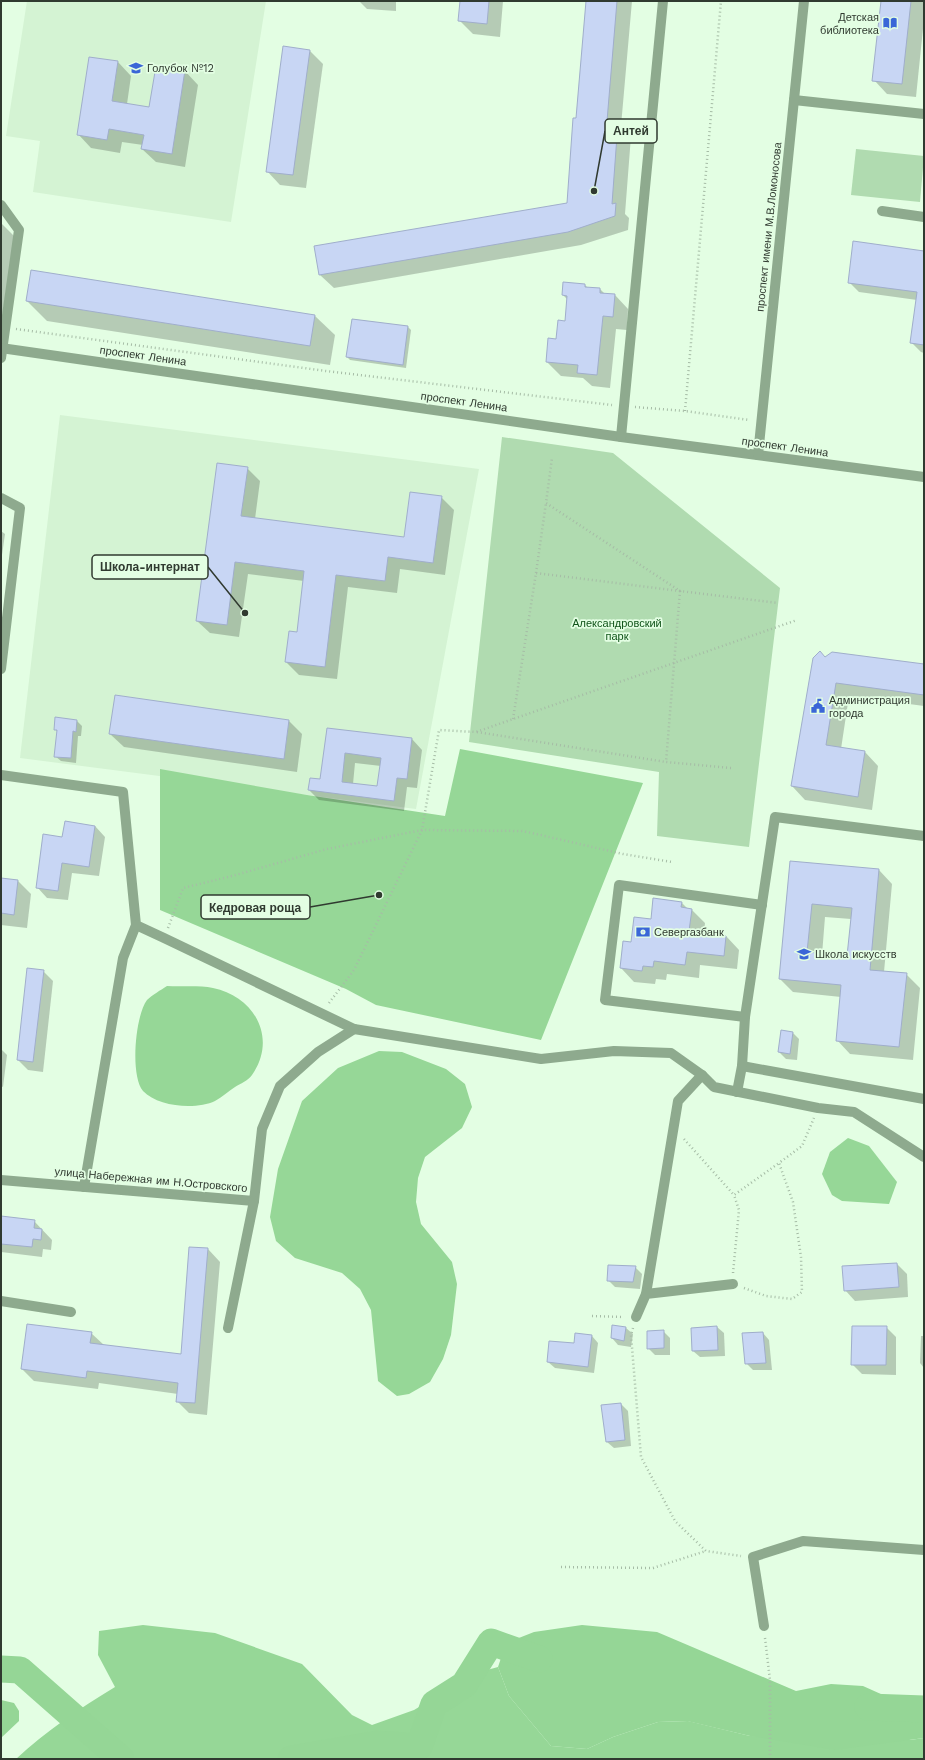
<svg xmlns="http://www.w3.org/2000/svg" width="925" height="1760" viewBox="0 0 925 1760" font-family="'Work Sans',sans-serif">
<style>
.built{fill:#d4f3d3}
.green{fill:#b0dbb0}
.forest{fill:#96d797}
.water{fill:#95d696}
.shadow{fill:#0003;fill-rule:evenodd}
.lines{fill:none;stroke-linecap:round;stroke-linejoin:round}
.river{stroke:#95d696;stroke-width:27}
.building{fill:#c8d6f4;stroke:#a0aecb;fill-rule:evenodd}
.path{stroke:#a6bca6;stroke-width:2.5;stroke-dasharray:1 3;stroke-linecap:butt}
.minor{stroke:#8eaa8e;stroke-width:10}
.labels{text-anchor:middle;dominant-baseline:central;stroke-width:3.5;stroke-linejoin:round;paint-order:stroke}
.poi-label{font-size:11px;fill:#303a30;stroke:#e3fee3;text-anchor:start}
.street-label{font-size:11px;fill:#303a30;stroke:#e3fee3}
.park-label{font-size:11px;fill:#0f5318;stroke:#e3fee3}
.leader{fill:none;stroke:#303a30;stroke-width:1.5}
.callout-dot{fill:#303a30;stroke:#e3fee3;stroke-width:1.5}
.callout{fill:#e3fee3;stroke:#303a30;stroke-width:1.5}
.callout-label{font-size:12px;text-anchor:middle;font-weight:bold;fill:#303a30}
</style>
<rect width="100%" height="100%" fill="#e3fee3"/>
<g class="built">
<path d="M27,1H266L231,222L33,192L40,141L6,136Z"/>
<path d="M60,415L479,469L416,809L20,758Z"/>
</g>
<g class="green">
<path d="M856,149L924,156L920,202L851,195Z"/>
<path d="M502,437L613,453L780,588L749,847L657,836L659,772L469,742Z"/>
</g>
<g class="forest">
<path d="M460,749L643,783L541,1040L376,1005L346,989L160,910V769L307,795L445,816Z"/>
<path d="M167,986C181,987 199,985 213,988C254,996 278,1038 252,1075C249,1080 240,1084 235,1087C229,1091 222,1097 215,1101C196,1110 158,1107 143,1091C130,1076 135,1016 147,1000C152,995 161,990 167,986Z"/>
<path d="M379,1051L402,1052L446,1069L465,1084L472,1107L462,1128L425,1157L418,1178L416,1202L421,1224L452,1262L457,1284L451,1335L443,1359L430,1382L409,1394L397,1396L378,1381L371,1310L360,1289L342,1273L295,1258L276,1241L270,1217L278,1169L302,1101L338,1068Z"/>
<path d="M848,1138L869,1146L897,1182L889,1204L842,1201L832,1195L822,1174L830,1152Z"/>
<path d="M143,1625L215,1633L302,1664L352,1715L372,1725L414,1710L476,1673L498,1667L509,1696L551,1746L587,1749L613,1737L658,1722L688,1721L750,1736L910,1740L924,1738V1759H16C46,1731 79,1709 115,1687L98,1655L99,1631Z"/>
</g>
<g class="water">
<path d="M582,1625L657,1632L796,1691L831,1684L863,1686L892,1699L909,1712L924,1711V1738L835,1750L750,1736L687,1721L658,1722L613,1737L587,1749L551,1746L509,1696L498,1667L506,1643L534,1632Z"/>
<path d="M1,1700L14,1703L19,1711V1721L1,1738Z"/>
</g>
<g class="shadow">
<path d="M359,1H396V11L367,9Z"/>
<path d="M461,1H503L500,37L473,34L459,20Z"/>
<path d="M587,1H632L621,126L631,136L625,214L629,218L628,230L581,245L334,288L320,275L568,203L577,120Z"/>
<path d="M882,1H924V19L916,97L887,94L874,80Z"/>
<path d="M310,51L323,64L306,188L280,185L267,171Z"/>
<path d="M118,62L131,76L127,104L150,108L185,71L198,85L185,167L156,162L142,149L143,145L122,142L120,153L91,148L78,134Z"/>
<path d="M1,223L14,236L2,319H1Z"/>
<path d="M924,252V353L921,352L911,342L917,300L859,292L849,282Z"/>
<path d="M32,271L315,316L335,335L330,365L47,321L27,301Z"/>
<path d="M585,285L588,288L600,289L605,294L615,295L628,309L627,330L616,329L610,388L592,386L583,378L561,376L547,362L549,339L557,340L566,322L568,300L563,295Z"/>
<path d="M353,320L408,327L411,330L406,368L350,360L347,357Z"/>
<path d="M247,468L260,481L255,519L405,538L441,497L454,510L445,575L400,569L397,593L348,587L337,679L299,675L286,662L298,634L304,581L248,574L239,637L210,633L197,621Z"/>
<path d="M1,531L5,534L1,562Z"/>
<path d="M826,658L924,665V706L849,696L841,749L865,752L878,766L872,810L805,800L792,786Z"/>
<path d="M77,721L82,726L81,736H78L76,763L61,761L55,756L58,732L55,729Z"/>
<path d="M289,721L302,734L297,772L124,747L110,734Z"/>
<path d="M327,729L412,739L422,750L417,788L407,787L404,811L319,800L309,790L321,780ZM355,763L381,766L378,787L353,784Z"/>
<path d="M95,826L105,837L99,876L72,873L68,900L47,898L37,887L63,838Z"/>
<path d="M791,862L879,870L892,884L884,972L906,974L920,988L913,1060L850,1054L837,1040L841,997L793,992L780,979ZM825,917L851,919L848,957L822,955Z"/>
<path d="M1,879L18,881L31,894L27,928L1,925Z"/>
<path d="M682,903L688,909L692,910L705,923L704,934L726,936L739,950L737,969L700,965L699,978L667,974L666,980L656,979L655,984L634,982L621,968L632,943L652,920Z"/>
<path d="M43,971L53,981L43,1072L28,1070L18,1060Z"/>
<path d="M792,1032L799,1039L797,1060L786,1059L779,1052Z"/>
<path d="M1,1049L7,1055L3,1087L1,1086Z"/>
<path d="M1,1217L34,1221L52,1240L51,1250L43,1249L42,1257L1,1252Z"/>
<path d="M208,1249L220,1262L207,1415L189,1413L177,1401L178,1394L99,1383L98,1389L34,1381L22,1369L91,1333L104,1345L182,1355Z"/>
<path d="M897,1264L907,1274L908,1297L855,1301L845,1290Z"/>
<path d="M635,1267L642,1274L640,1289L615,1287L608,1280Z"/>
<path d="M613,1326L626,1328L633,1334L631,1347L618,1345L612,1338Z"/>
<path d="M717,1327L724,1333L725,1356L700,1357L693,1351L692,1328Z"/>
<path d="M886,1327L896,1337V1375L862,1374L852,1364Z"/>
<path d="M663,1331L670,1338V1355H655L648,1348Z"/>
<path d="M763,1333L769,1340L772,1370H753L746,1363Z"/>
<path d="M592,1336L598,1343L594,1373L555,1368L548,1362L574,1344Z"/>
<path d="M921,1336H924V1368L920,1363Z"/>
<path d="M621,1404L628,1411L631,1446L614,1448L607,1442Z"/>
</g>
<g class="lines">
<g class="river">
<path d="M1,1669L20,1670L121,1759"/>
<path d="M868,1707L924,1709"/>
<path d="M291,1759L377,1744L419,1747L434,1704L464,1685L491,1642L539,1659"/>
</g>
</g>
<g class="building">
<path d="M460,1H489L487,24L458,21Z"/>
<path d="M586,1H617L607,121L618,122L612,204L616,203L615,216L568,232L319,275L314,246L567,203L573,118H576Z"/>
<path d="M881,1H911L902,84L872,81Z"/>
<path d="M283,46L310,50L293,175L266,172Z"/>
<path d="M89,57L118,61L112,101L149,107L156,66L185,70L172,154L141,149L144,135L109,129L107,140L77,135Z"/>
<path d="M853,241L924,251V345L910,343L917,292L848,283Z"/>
<path d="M31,270L315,315L310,346L26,301Z"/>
<path d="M563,282L585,284V287L600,288V293L615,294L613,317L603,316L597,375L577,373L578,365L546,362L548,338L556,339L558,320L565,321L567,296L562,295Z"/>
<path d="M352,319L408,326L403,365L346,357Z"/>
<path d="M217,463L248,467L241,516L404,537L410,492L442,496L433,563L388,557L385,581L336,575L325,667L285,662L289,631L297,632L304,571L235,562L227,625L196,621Z"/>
<path d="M820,651L825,657L832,652L924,664V695L836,683L826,745L865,751L858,797L791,786L813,658Z"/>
<path d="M115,695L289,720L284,759L109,734Z"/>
<path d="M55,717L77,720L76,732L73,731L71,758L54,757L57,730H54Z"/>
<path d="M327,728L412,738L407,779L397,778L394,801L308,790L310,778L320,779ZM345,753L381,758L377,786L342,782Z"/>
<path d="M65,821L95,826L89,867L62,863L58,891L36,888L43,834L62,837Z"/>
<path d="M790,861L879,869L870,970L907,973L899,1047L836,1041L841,985L779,979ZM812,904L852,908L847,956L807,952Z"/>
<path d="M1,878L18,880L14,915L1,913Z"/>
<path d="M653,898L682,902L681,907L692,909L689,931L726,936L724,956L687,952L685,965L654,961L653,967L643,966L642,971L620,968L623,941L631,942L634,917L651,919Z"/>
<path d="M27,968L44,970L33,1062L17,1060Z"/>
<path d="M781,1030L793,1032L790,1054L778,1052Z"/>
<path d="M1,1216L35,1220L34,1228L42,1229L41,1240L33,1239L32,1247L1,1244Z"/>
<path d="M189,1247L208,1248L195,1403L176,1402L178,1383L87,1371L86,1378L21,1369L27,1324L92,1332L90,1343L181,1354Z"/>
<path d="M897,1263L899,1287L844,1291L842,1266Z"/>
<path d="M608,1265L636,1266L633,1282L607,1281Z"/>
<path d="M612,1325L626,1327L624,1341L611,1338Z"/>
<path d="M717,1326L718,1350L692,1351L691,1328Z"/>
<path d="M852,1326H887L886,1365H851Z"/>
<path d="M664,1330V1348L647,1349V1331Z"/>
<path d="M763,1332L766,1363L745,1364L742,1333Z"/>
<path d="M575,1333L592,1335L588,1367L547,1362L549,1341L574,1343Z"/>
<path d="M621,1403L625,1440L606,1442L601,1405Z"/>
</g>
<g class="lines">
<g class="path">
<path d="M16,329L326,371L612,405"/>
<path d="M635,407L685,411L749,420"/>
<path d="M685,411L721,1"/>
<path d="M536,573L546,503"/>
<path d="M513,719L536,573L680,591L546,503L552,458"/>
<path d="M477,732L666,762"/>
<path d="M731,768L666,762L680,591L778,603"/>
<path d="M168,928L183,888L232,876L327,849L422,830L523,831L623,854L672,862"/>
<path d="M329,1003L354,970L422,830L439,730L476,732L797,620"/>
<path d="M684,1139L734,1195"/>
<path d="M733,1273L739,1210L734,1195L779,1163"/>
<path d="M744,1288L766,1296L792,1299L802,1292L801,1257L793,1202L779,1163L802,1146L814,1118"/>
<path d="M592,1316L624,1317"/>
<path d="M633,1328L631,1335L641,1457L675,1521L706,1551L741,1556"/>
<path d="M561,1567L653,1568L706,1551"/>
<path d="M765,1638L770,1680V1759"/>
</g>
<g class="minor">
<path d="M794,100L924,114"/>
<path d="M1,205L19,230L1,358"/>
<path d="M882,211L924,217"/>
<path d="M1,348L621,437L924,477"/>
<path d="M621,437L663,1"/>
<path d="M758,455L804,1"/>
<path d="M1,498L20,508L1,669"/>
<path d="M1,775L123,792L136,925L164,938L354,1029L541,1059L614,1051L671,1053L702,1075L714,1087L818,1108L854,1112L924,1157"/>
<path d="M745,1017L605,1000L619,885L762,905"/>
<path d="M742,1066L924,1099"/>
<path d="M737,1092L742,1066L745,1017L775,817L924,836"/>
<path d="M1,1180L254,1201L262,1129L280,1086L318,1052L354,1029"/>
<path d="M84,1187L123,958L136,925"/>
<path d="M646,1294L678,1101L702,1075"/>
<path d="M1,1301L71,1312"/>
<path d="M636,1317L646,1294L733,1284"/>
<path d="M228,1328L254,1201"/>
<path d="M764,1626L753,1557L803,1541L924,1550"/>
</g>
</g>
<defs>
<symbol id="library-bare" viewBox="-9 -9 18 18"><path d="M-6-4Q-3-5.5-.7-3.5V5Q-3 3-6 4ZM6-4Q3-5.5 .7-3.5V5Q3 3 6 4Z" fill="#3a66d7" stroke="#e3fee3" stroke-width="2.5" paint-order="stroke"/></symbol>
<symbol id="school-bare" viewBox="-9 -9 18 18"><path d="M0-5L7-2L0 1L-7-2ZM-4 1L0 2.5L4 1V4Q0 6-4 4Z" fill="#3a66d7" stroke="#e3fee3" stroke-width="2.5" paint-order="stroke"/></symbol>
<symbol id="civic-bare" viewBox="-9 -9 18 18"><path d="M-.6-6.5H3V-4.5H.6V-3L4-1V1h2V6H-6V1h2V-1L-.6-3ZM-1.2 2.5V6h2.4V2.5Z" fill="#3a66d7" stroke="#e3fee3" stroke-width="2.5" paint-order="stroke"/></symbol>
<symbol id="bank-bare" viewBox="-9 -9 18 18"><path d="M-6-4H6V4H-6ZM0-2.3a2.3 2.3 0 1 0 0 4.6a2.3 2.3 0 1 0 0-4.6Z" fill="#3a66d7" stroke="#e3fee3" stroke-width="2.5" paint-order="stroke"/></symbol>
</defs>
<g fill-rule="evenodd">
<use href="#library-bare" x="880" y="13" width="20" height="20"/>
<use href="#school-bare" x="126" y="58" width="20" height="20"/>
<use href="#civic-bare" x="808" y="696" width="20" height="20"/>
<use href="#bank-bare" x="633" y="922" width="20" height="20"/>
<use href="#school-bare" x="794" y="944" width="20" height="20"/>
</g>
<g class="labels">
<g class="poi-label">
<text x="879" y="17" text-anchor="end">Детская<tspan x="879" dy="13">библиотека</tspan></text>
<text x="147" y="68">Голубок №12</text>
<text x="829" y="700">Администрация<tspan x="829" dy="13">города</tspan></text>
<text x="654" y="932">Севергазбанк</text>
<text x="815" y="954">Школа искусcтв</text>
</g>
<g class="street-label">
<text transform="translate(769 227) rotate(-84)">проспект имени М.В.Ломоносова</text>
<text transform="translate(143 356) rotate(8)">проспект Ленина</text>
<text transform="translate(464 402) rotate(8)">проспект Ленина</text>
<text transform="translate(785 447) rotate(8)">проспект Ленина</text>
<text transform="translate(151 1180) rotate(5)">улица Набережная им Н.Островского</text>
</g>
<g class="park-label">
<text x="617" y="623">Александровский<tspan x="617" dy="13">парк</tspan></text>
</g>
</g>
<path class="leader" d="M594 191L605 131M245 613L208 567M379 895L310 907"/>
<g class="callout-dot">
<circle cx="594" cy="191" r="4"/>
<circle cx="245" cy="613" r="4"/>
<circle cx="379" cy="895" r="4"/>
</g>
<g class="callout">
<rect x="605" y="119" width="52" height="24" rx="4"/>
<rect x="92" y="555" width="116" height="24" rx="4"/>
<rect x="201" y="895" width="109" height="24" rx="4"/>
</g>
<g class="callout-label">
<text x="631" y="135">Антей</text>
<text x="150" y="571">Школа-интернат</text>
<text x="255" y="912">Кедровая роща</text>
</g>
<rect width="925" height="1760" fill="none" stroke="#303a30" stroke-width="4"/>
</svg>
